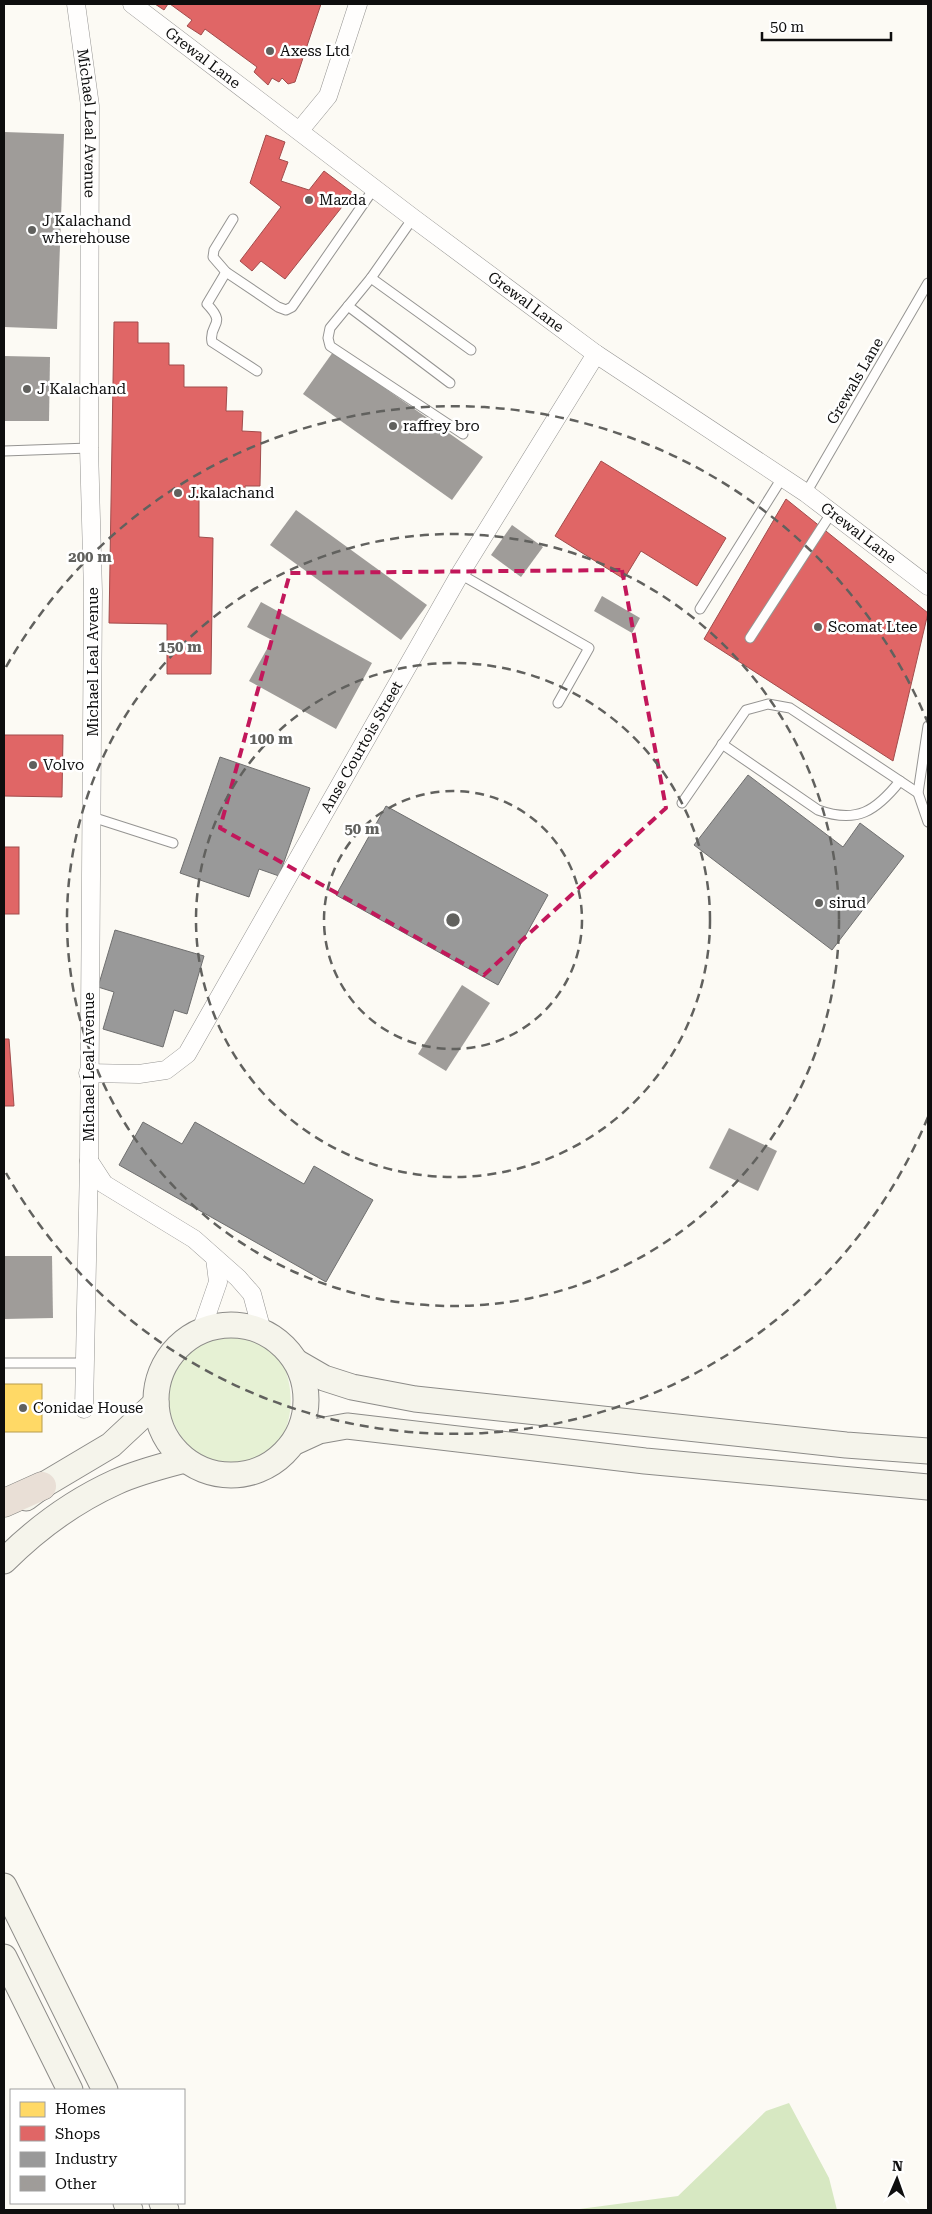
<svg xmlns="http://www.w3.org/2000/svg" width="932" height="2214" viewBox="0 0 932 2214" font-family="'Roboto Serif',serif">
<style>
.green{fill:#e6f1d4}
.forest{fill:#d7e8c2}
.homes{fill:#ffd966;stroke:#b79c4c}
.shops{fill:#e06666;stroke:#a14c4c}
.industry{fill:#999;stroke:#6f6f6f}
.building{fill:#9f9c99}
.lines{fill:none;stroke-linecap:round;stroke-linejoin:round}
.lane-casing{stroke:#959492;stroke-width:11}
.street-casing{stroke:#959492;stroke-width:19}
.secondary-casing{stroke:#8c8b88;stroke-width:27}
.highway-casing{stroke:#82827f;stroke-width:29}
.lane{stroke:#fffefd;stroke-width:9}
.street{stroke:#fffefd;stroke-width:18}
.secondary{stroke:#f5f4eb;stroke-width:25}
.highway{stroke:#e9dfd6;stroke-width:28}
.marked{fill:none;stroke:#c2185b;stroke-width:4;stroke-dasharray:10 6;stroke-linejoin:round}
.ring{fill:none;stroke:#61615e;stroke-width:2.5;stroke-dasharray:9 6}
.poi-dot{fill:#61615e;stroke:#fff;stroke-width:2}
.labels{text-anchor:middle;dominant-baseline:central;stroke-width:5;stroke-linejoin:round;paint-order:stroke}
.poi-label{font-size:15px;fill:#0e0e0e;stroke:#fff;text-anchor:start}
.street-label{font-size:15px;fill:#0e0e0e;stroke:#fff}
.centre{fill:#61615e;stroke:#fff;stroke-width:2.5}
.ring-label{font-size:15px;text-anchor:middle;font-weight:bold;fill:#61615e;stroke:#fff;stroke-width:5;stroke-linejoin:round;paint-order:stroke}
</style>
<rect width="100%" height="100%" fill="#fcfaf4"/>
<path class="green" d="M223,1333C236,1334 248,1335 260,1341C291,1356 297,1402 285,1431C274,1457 241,1472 215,1463C203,1458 190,1451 183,1439C179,1433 174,1425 172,1419C162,1390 175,1355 202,1340C208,1337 216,1335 223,1333Z"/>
<path class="forest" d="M789,2103L829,2178L837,2210H572L678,2196L766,2111Z"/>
<rect class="homes" x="4" y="1384" width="38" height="48"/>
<g class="shops">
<path d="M155,4H168L164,10Z"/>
<path d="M170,4H321L295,82L288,84L282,78L279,82L272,78L268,85L254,72L257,67L205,29L201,35L187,26L192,20Z"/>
<path d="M266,135L285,142L279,159L288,162L281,181L309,190L324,171L353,193L285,279L261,261L252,271L240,261L281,207L250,183Z"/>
<path d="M114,322H138V343H169V365H184V387H227L226,411H243L242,431L261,432L260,486H245V499H199V537L213,538L211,674H167V624L109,623Z"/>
<path d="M601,461L726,538L697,586L641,551L624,579L555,536Z"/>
<path d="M786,499L928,613L893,761L704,639Z"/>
<path d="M4,735H63L62,797L4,796Z"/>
<rect x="4" y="847" width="15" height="67"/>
<path d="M4,1039H9L14,1106H4Z"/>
</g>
<g class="industry">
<path d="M220,757L310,788L279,876L259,869L249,897L180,873Z"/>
<path d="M748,775L843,847L860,823L904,856L832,950L694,845Z"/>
<path d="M386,806L548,895L498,985L336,895Z"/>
<path d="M115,930L204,956L187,1014L174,1010L163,1047L103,1029L114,992L98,987Z"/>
<path d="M143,1122L182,1144L195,1122L304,1184L314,1166L373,1200L326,1282L119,1165Z"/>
</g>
<g class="building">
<path d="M4,132L64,134L57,329L4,327Z"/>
<path d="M333,352L483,457L452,500L303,394Z"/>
<path d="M4,356L50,357L49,421H4Z"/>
<path d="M296,510L427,605L401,640L270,545Z"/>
<path d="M512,525L543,547L521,577L491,555Z"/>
<path d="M602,596L640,618L632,633L594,611Z"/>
<path d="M261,602L372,663L336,729L249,681L272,640L247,627Z"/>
<path d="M462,985L490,1003L446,1071L418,1054Z"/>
<path d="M729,1128L777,1151L758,1191L709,1168Z"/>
<path d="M4,1256H52L53,1318L4,1319Z"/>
</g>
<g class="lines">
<defs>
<g id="lane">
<path d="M413,218L371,278L330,328L328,338L330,346L463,434"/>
<path d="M233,219L214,250L213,257L226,272L278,307L286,310L292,307L375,187"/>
<path d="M226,272L207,304C228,326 208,323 212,342L257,371"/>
<path d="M371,278L471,350"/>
<path d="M348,306L450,383"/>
<path d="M4,451L89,448"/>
<path d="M806,493L928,283"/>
<path d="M460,574L589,648L558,703"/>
<path d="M700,609L782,478"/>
<path d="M750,638L832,512"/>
<path d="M928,726L918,793L928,822"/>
<path d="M722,744L818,810C857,824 876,811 900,781"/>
<path d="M682,803L746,710L768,704L790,708L918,793"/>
<path d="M92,817L173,843"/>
<path d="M4,1363H84"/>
</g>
<g id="street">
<path id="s1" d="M76,4L90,106L89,448L93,592L89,1161L84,1409"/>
<path id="s2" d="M132,4L413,218L596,354L806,493L928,586"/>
<path d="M300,130L328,96L358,4"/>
<path id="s3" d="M88,1073L139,1074L166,1070L187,1054L460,574L596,354"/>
<path d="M89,1161L104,1184L194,1239L238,1278L252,1294L262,1331"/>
<path d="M201,1331L218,1282L215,1258"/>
</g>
<g id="secondary">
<circle cx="231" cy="1400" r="75"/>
<path d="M298,1363L324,1378L352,1387L415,1399L846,1445L928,1451"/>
<path d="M295,1442L319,1431L347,1426L645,1461L928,1487"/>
<path d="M26,1498L42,1486L111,1445L156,1403"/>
<path d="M4,1561C36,1529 74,1501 116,1482C138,1472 162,1466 185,1460"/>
<path d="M4,1886L105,2090"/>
<path d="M4,1957L70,2090"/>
<path d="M126,2203L130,2210"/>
<path d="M162,2203L166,2210"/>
</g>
<path id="highway" d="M4,1503L42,1486"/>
</defs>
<use href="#lane" class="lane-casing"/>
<use href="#street" class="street-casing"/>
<use href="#secondary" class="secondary-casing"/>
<use href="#highway" class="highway-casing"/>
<use href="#lane" class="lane"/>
<use href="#street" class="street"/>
<use href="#secondary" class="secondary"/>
<use href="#highway" class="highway"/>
</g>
<path class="marked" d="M622,570L666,808L484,975L220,828L290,573Z"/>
<g class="ring">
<circle cx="453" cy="920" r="129"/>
<circle cx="453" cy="920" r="257"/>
<circle cx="453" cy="920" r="386"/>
<path d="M928 1117A514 514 0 0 1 6 1173M6 667A514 514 0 0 1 928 723"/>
</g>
<g class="poi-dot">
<circle cx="270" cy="51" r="5"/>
<circle cx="309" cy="200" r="5"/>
<circle cx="32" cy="230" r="5"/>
<circle cx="27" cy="389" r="5"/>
<circle cx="393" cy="426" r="5"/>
<circle cx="178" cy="493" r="5"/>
<circle cx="818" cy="627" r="5"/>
<circle cx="33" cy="765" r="5"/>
<circle cx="819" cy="903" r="5"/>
<circle cx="23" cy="1408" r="5"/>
</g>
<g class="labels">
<g class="poi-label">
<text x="280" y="51">Axess Ltd</text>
<text x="319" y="200">Mazda</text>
<text x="42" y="221">J Kalachand<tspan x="42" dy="17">wherehouse</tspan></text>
<text x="37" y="389">J Kalachand</text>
<text x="403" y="426">raffrey bro</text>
<text x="188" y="493">J.kalachand</text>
<text x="828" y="627">Scomat Ltee</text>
<text x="43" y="765">Volvo</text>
<text x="829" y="903">sirud</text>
<text x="33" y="1408">Conidae House</text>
</g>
<g class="street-label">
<text stroke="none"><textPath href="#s2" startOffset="89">Grewal Lane</textPath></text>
<text stroke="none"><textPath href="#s1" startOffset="120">Michael Leal Avenue</textPath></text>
<text stroke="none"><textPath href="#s2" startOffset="494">Grewal Lane</textPath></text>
<text transform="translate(855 381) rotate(-60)">Grewals Lane</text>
<text stroke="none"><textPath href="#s2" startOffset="899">Grewal Lane</textPath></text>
<text transform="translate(93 662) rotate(-90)">Michael Leal Avenue</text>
<text stroke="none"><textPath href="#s3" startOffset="458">Anse Courtois Street</textPath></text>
<text transform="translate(89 1067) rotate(-90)">Michael Leal Avenue</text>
</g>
</g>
<circle cx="453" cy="920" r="8" class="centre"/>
<g class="ring-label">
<text x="90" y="562">200 m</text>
<text x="180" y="652">150 m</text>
<text x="271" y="744">100 m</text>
<text x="362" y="834">50 m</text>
</g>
<rect width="932" height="2214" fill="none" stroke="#0e0e0e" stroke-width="10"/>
<rect x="10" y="2089" width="175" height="115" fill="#ffffff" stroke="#9f9f9f"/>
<rect x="20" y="2102" width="25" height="15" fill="#ffd966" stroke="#9f9f9f"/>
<text x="55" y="2114" font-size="15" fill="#0e0e0e">Homes</text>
<rect x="20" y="2126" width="25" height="15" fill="#e06666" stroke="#9f9f9f"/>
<text x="55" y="2139" font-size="15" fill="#0e0e0e">Shops</text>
<rect x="20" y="2152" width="25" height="15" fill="#999999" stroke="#9f9f9f"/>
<text x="55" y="2164" font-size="15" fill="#0e0e0e">Industry</text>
<rect x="20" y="2176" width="25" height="15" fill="#9f9c99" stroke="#9f9f9f"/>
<text x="55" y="2189" font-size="15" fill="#0e0e0e">Other</text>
<g transform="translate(897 2179) rotate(2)" stroke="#ffffff" stroke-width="4" paint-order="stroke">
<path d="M0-4L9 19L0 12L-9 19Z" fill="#0e0e0e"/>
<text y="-8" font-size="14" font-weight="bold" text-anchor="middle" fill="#0e0e0e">N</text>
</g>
<path d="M762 32v8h129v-8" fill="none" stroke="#0e0e0e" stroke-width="2.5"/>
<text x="770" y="32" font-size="15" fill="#0e0e0e" stroke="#ffffff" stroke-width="4" paint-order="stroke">50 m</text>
</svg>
